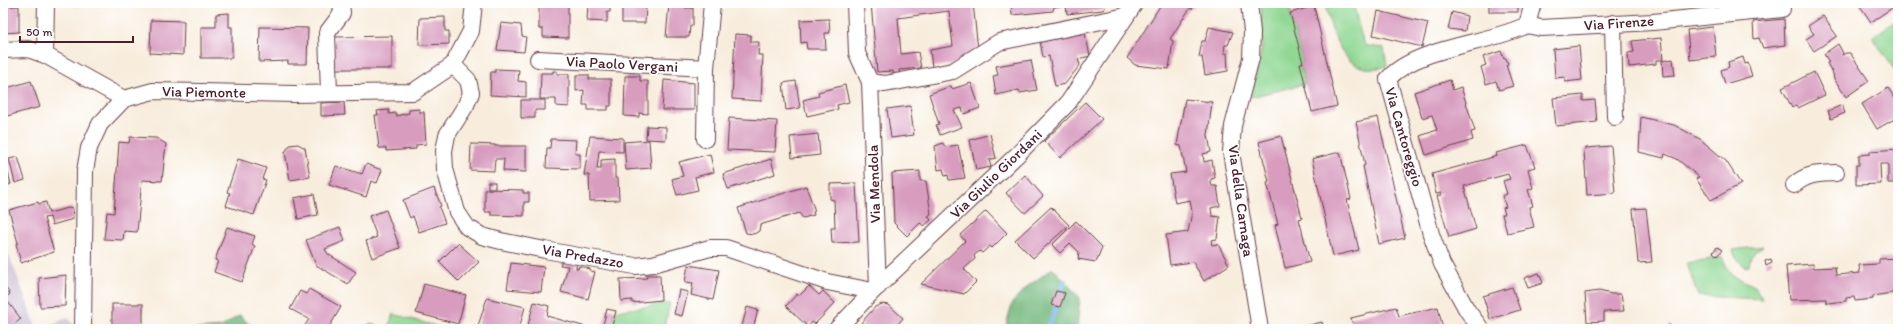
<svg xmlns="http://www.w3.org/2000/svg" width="1901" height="332" viewBox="0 0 1901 332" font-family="Itim,sans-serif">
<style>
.industrial{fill:#cbbfd4}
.green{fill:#8fd793;stroke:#6c7b5f}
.forest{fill:#73b87d;stroke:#5e6c54}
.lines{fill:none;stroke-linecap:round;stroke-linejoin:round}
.stream{stroke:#7eb8ef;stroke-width:4.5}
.building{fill:#d89cbf}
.minor-casing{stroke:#643e46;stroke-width:18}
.minor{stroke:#fff;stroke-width:16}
.labels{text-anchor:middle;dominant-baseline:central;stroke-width:3;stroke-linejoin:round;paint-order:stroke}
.street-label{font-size:15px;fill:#4a1f2b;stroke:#fff}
</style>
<rect width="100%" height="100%" fill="#fff"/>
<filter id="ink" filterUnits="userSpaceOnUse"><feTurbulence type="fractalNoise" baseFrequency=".025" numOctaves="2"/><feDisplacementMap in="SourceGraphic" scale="8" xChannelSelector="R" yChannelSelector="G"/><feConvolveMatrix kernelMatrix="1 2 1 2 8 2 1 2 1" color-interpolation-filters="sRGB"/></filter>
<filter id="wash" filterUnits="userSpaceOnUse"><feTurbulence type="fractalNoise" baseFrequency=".012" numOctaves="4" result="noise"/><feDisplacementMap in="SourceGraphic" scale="16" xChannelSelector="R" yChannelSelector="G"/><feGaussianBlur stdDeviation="0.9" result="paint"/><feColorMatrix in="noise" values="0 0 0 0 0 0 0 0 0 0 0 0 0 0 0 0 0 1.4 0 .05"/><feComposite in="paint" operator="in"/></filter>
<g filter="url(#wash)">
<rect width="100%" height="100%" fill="#f8eddd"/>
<g class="industrial">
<path d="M3,239L37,329H3Z"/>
<path d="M68,317L77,329H44Z"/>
</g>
<g class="green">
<path d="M1261,3H1294L1290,13L1303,63L1300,64L1305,84L1251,97L1262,47Z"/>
<path d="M1325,3H1353L1363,42L1367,46L1384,48L1387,66C1379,68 1371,70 1362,67C1338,61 1330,24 1325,3Z"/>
<path d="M1898,19V75L1872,37Z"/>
<path d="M1763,246C1754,252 1750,255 1749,266L1745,267L1736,258L1733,250Z"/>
<path d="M1722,257L1731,275L1755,286L1762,299L1698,296L1687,263Z"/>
<path d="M670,303L664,329H611L616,311Z"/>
<path d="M393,314L446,329H388Z"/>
</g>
<g class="forest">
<path d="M1053,268L1080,298L1077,329H1005L1012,303L1028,286Z"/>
<path d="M240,315L254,329H197L221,327Z"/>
<path d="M371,324L388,328L358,329Z"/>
</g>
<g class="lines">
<path class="stream" d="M1048,329L1065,281"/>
</g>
<g id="blocks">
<g class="building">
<path d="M63,3H101V6H74V4L63,5Z"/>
<path d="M568,3V38L543,37V29H539V4Z"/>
<path d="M588,3H610V12H607V22L587,21Z"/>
<path d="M622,3H660V6H646L645,23H622Z"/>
<path d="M871,3H973L978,50L954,64L932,67L930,50L953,46L949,11L898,18L901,54L918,52L921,68L899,70L900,77L894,78L893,71L877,72Z"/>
<path d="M1011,3H1108L1103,10L1067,14L1066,5L1054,7L1053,11L1012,15Z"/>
<path d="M1162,3H1196L1192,9L1190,8L1170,39L1173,41L1169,69L1135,65L1127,58Z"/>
<rect x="1489" y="3" width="29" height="9"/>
<path d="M1858,3H1896L1894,4L1895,6L1871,22Z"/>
<path d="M669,4H685V8H693V26H690L689,37H666Z"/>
<path d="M19,6V32L3,33V7Z"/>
<path d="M1314,6L1337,106L1312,112L1300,63H1303L1290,13Z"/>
<path d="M1378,11L1428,23L1422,47L1373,35Z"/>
<path d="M1452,12L1467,16L1465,31L1448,29Z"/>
<path d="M229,13V27H232V58H201V27H216V14Z"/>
<path d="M1823,16L1837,36L1814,51L1806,39L1814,34L1808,26Z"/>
<path d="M445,17V31H449V44L419,45L420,18Z"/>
<path d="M829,19L830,33H825L826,49H807L806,42L801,43L800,20Z"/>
<path d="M1784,19L1785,45L1763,48L1759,38L1754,39L1753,22Z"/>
<path d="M151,20L184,21L183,55L150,53Z"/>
<path d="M501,23L521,25L522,36L526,37L524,52L497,50Z"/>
<path d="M260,27L308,28L307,64H288V61L259,62Z"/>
<path d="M1209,27L1233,32L1228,45H1225L1224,53H1227L1228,71L1205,75L1202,57H1199L1202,41H1205Z"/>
<path d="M1713,27L1716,57L1690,60L1687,30Z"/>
<path d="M1085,33L1090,56L1078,59L1080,65L1065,84L1055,86L1049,56L1043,57L1040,42Z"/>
<path d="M735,34L751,35V42H759L758,55H763L761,101L732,99Z"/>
<path d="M392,36V69H334V37Z"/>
<path d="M1661,38L1663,60H1656V64L1629,67L1628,53L1634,52L1632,41Z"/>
<path d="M1838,44L1843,53L1842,55L1846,53H1850L1869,81L1846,97L1833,77L1834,76L1827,63L1829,62L1824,54Z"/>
<path d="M1579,46L1582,80L1565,82V77L1555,78L1553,49Z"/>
<path d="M1501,51L1504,59L1506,58L1508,64L1506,65L1513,86L1499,90L1496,81L1486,84L1481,67L1486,65L1483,57Z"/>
<path d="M1743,57L1745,64L1748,63L1752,76L1725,84L1721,70L1729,67L1728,62Z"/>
<path d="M1673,59L1675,75L1663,76L1662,61Z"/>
<path d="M1031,60L1037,90L1020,93L1019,90L996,95L993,76L998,75L996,66Z"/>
<path d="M495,69L519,70L518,81L526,82V97L490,95L491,72H495Z"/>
<path d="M553,71H557V74H569V107L556,106V99H540L541,73H553Z"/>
<path d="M1814,72L1825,95L1798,108L1796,105L1792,108L1782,88Z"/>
<path d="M576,75H589V79H611V106H608V110H588V105H583L584,90L576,91Z"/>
<path d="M625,76H640V81H648V114L639,113V117L624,116Z"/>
<path d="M664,80L694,83V110H662Z"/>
<path d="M1450,80L1453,90L1461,87L1475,131L1471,132L1473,140L1426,155L1420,136L1437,130L1432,115L1422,118L1414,92Z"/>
<path d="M31,81L40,107L7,116L5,107H3V89Z"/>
<path d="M796,81L800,108L786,110L783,83Z"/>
<path d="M971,83L980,108L964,114L962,108L954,110L962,127L940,135L936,125L939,124L929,94L951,86L952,89Z"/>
<path d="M845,85L849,102L837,105L838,109L807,116L803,100L819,96L818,92Z"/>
<path d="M1888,88L1898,103V117L1877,129L1862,104Z"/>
<path d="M1583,95V101L1595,100L1597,122L1556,126L1553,98Z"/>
<path d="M1185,99L1212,102L1208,135L1211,152L1203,154L1204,162L1212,160L1215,178L1211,179V183L1212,186H1217L1220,206L1211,208L1212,216L1220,217L1217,239L1211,240L1212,245L1218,244L1229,265L1204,281L1193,262L1170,265L1166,235L1188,232L1192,212L1190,200L1175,203L1170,174L1186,172L1181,146L1177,145Z"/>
<path d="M521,100H545V110H535V118H521Z"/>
<path d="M344,102L345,115L321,116V103Z"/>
<path d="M1085,102L1102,119L1060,158L1044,141Z"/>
<path d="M1842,105L1845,113L1831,119L1828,111Z"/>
<path d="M910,106L914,135L891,138L887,109Z"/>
<path d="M419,109V112H424L426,144L416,145V149L386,151V148H379L375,115H378L377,111L389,110V114L396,113V116L409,113V110Z"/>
<path d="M1378,117L1405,238L1379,244L1363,166L1365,165L1356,122Z"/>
<path d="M1641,117L1674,125L1700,139L1726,161L1741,184L1711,200L1696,179L1699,177L1677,159L1665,154L1664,158L1639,152Z"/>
<path d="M729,118L777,121L775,152L727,150Z"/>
<path d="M647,126L666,127V140L646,139Z"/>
<path d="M818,134L820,155L792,158L790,137Z"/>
<path d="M990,134L996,158L989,160L991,167L976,170L970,140Z"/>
<path d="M590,136L623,138V152L599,151L597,169H601V160L615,159V178H618L619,200L590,201L589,175H584Z"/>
<path d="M1281,136L1302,218L1299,219L1310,262L1285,268L1275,225L1278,224L1267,183L1269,182L1259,142Z"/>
<path d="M130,137L156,138L166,144L162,181L142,180L137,232L124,231L123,240L104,239L107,212L114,213L119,142L129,143Z"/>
<path d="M551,139L576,140L575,154H580V169L546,168L547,148H550Z"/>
<path d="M649,140L651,168L626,170L624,142Z"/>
<path d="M943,143L945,147L958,145L965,178L949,180L948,175L945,176L943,169L938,170L935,146Z"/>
<path d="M298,144L305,148L310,177L290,180L285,152L290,145Z"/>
<path d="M471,144L495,145V146H526V172L503,171L504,159H495L494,171L470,170Z"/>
<path d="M1527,145L1535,167L1528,169L1533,188L1528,190L1533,206L1529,207L1534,227L1507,233L1502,214H1505L1503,208L1506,207L1502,196L1507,194L1503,181L1510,179L1508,174L1464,186L1476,229L1449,237L1437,196L1441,195V193L1436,194L1432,174L1497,156L1496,153Z"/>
<path d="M1611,146L1615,193L1587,195L1584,151L1586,148Z"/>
<path d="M1898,149V183H1888V164H1880L1881,184L1856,185V165H1859V155L1870,154V151Z"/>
<path d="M1340,152L1351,199L1347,200L1359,250L1333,256L1312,159Z"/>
<path d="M710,154L714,172L695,177L698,190L677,195L672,179L683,176L679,162Z"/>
<path d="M18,157L25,180L15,183L9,159Z"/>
<path d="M238,159L266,168L262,179L266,180L254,215L226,206L230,193L227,192Z"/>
<path d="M771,159L775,174L728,189L723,174Z"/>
<path d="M5,161L11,184L3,187V162Z"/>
<path d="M366,164L382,170L377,183L371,181L366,197L329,185L336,166L362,174Z"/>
<path d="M920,171V181H926L931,214L928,216L931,220L924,226L920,223L907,236L894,223L892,173Z"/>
<path d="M1025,175L1043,196L1025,213L1006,193Z"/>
<rect x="488" y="182" width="7" height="6"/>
<path d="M856,183L859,242L832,243L831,228H835L834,200L830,199V184Z"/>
<path d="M806,186L815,211L813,212L814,215L803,218L799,213L760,225L759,231L754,234L746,233L738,208Z"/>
<path d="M434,188L441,206L439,207L445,223L419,232L413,216L410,218L403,200Z"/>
<path d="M485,189L523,190V193H529V202H524V216L491,215V212H485Z"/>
<path d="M314,194L318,215L298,219L294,198Z"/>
<path d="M38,202L39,204L46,202L49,213L72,207L73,219L52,225L50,217L44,218L54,252L21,263L16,244L18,243L9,210Z"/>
<path d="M1051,207L1069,225L1033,258L1015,240Z"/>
<path d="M1646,208L1652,262L1638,263L1633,209Z"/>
<path d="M386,210L400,248L372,258L366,241L377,237L369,216Z"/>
<path d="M986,211L1007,233L992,248L990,246L982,253L980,251L974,255L975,259L964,269L976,282L964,294L921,284L965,241L960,235Z"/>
<path d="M1076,221L1102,247L1096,262L1078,259L1079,252L1070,243L1060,253L1052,245Z"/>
<path d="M227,227L255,236L252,244L255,246L242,282L214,272L218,261L215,260Z"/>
<path d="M340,227L345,241L325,249L328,254L356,272L348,284L316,265L306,240Z"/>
<path d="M458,243L479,262L459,282L439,262Z"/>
<path d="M1717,247L1722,250L1717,256L1713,252Z"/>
<path d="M563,258L577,261L576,268L578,269L579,266L590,269V271L595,272L588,299L561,292L568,266L560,265Z"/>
<path d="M1898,258V292L1873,296V299L1855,301L1854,297L1846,298V301L1827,303L1826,299L1789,300L1786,266L1813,264L1814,268L1835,267L1836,275L1860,273L1859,265L1879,264V259Z"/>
<path d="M1771,259L1772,263L1766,266L1765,261Z"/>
<path d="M511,263L544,267L541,292L507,289Z"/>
<path d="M688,265L719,270L713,300L691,295L693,283L685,282Z"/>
<path d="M1539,273L1543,283L1528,288L1524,278Z"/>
<path d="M66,275L65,306L40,307L39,278Z"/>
<path d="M646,275H660L661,300L632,303V300L621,301L620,279L647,278Z"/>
<path d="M3,284L10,294L5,298L21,319L7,329H3Z"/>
<path d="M424,284L466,295L458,324L416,313Z"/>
<path d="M809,286L819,295L823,291L835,303L815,324L812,322L808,327L786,306L797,294L799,296Z"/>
<path d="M1512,287L1520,310L1490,319L1483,296Z"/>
<path d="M309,289L341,307L328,329L324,327L323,329H303L309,319L290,309L300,291L306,294Z"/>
<path d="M679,290L688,292L682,316L674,314Z"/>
<path d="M1056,291L1065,293L1060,307L1051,305Z"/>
<path d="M1599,291L1612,294H1621L1624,311L1604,312V321L1587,322L1585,293Z"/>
<path d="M487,298L525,307L519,329H477Z"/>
<path d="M534,302L549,306L547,316L586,327L585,329H527Z"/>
<rect x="112" y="304" width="31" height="25"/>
<path d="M882,304L889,305L903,318L894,329H859L863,325L861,323L875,307Z"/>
<path d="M747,307L758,310L753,329L742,326Z"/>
<path d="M1396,307L1399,316L1438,307L1443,329H1354L1351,318Z"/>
<path d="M607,309L616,311L611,329H602Z"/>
<path d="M1322,322L1324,329H1297V328Z"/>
<path d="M1670,325L1672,329H1664Z"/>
</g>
</g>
</g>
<g filter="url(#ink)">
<use href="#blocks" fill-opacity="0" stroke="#643e46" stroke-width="1"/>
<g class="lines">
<defs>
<g id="minor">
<path d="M855,3L857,53L870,82L885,84L953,71L999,42L1126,16"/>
<path d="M1249,3L1252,32L1251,58L1233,126L1231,152L1260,329"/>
<path d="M1613,23L1615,117"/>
<path d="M1527,25L1541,28L1653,22L1782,9"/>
<path d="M3,50L28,49L45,55L124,99"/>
<path d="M45,55L46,3"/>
<path d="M538,59L706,68"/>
<path d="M453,65L468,80L471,93L466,105L447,135L444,151L445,169L457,212L467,227L482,236L501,241L545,250L635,266L653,264L710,248H726L827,282L873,291"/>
<path d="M870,82L878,287"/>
<path d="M329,93L327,33L342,13L341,3"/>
<path d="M705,139L706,68L712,3"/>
<path d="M1794,185C1807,173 1819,174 1836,173"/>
<path d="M83,329L85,171L89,148L100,124L124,99L153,91L294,94L413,92L453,65L471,31L474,3"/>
<path d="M837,329L873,291L1018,154L1068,103L1135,3"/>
<path d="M1481,329L1467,310L1442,264L1431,234L1388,79C1416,47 1489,44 1527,25L1533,3"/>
</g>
</defs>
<use href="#minor" class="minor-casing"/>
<use href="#minor" class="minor"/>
</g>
</g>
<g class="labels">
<g class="street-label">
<text transform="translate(1619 23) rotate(-4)">Via Firenze</text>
<text transform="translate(622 64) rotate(3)">Via Paolo Vergani</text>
<text transform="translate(204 92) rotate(1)">Via Piemonte</text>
<text transform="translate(1404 137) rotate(74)">Via Cantoreggio</text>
<text transform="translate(996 174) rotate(-44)">Via Giulio Giordani</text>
<text transform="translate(874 184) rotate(-92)">Via Mendola</text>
<text transform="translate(1241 201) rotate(82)">Via della Carnaga</text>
<text transform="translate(583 256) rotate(10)">Via Predazzo</text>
</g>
</g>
<rect width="1901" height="332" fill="none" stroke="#fff" stroke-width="16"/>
<path d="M20 36v6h113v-6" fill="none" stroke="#4a1f2b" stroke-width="2"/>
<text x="26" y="36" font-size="12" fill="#4a1f2b" stroke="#ffffff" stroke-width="3" paint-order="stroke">50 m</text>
</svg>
